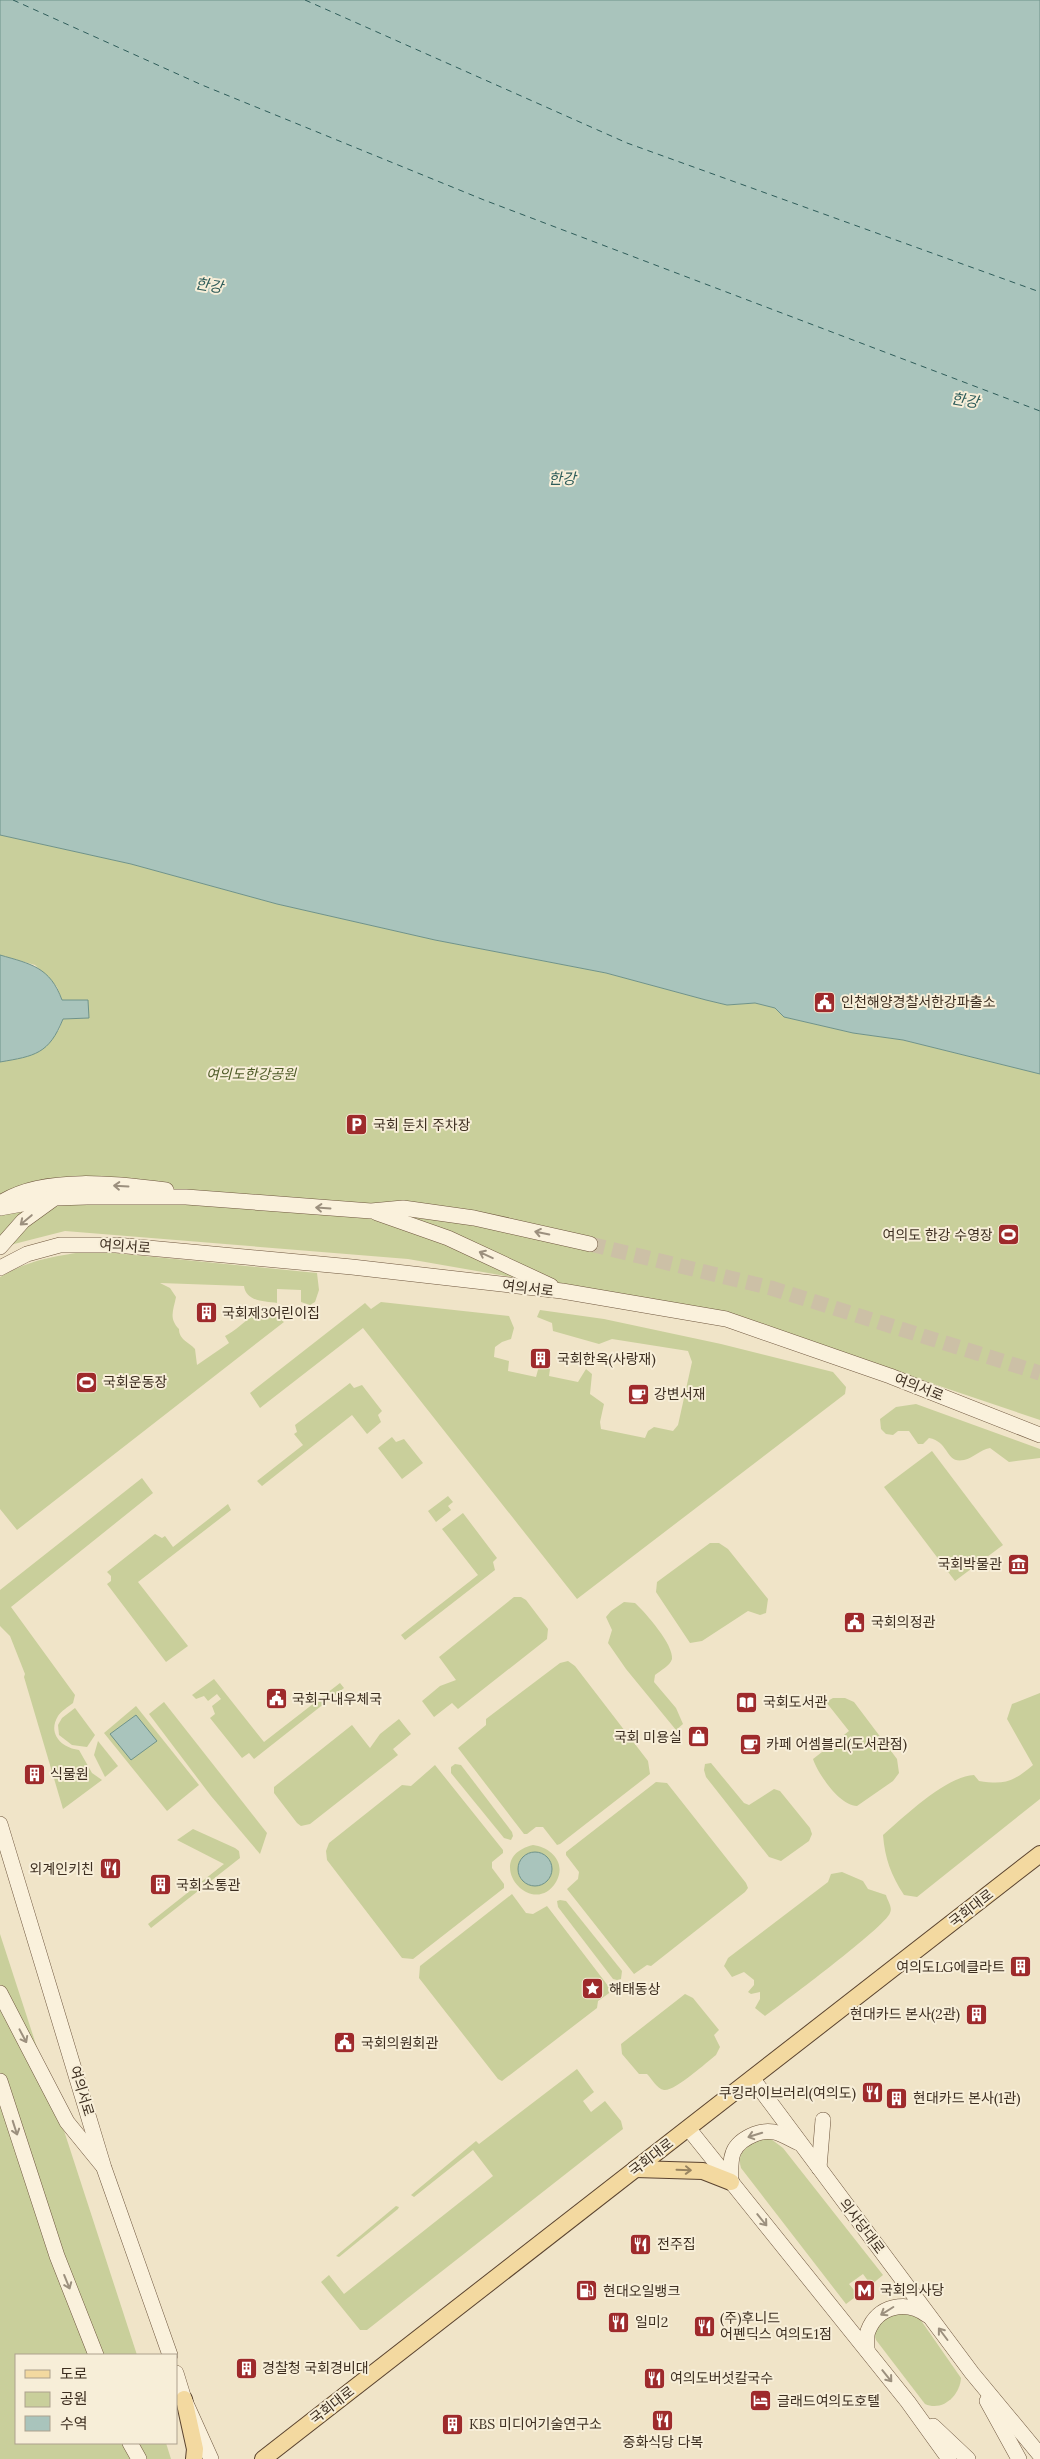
<svg xmlns="http://www.w3.org/2000/svg" width="1040" height="2459" viewBox="0 0 1040 2459" font-family="Lora,'Noto Sans KR',serif">
<style>
.green{fill:#c9cf9b;fill-rule:evenodd}
.water{fill:#a9c4bc;stroke:#6f938a}
.lines{fill:none;stroke-linecap:round;stroke-linejoin:round}
.ferry{stroke:#2f5d5a;stroke-width:1;stroke-dasharray:6 5;stroke-linecap:butt}
.secondary-tunnel{stroke:#ccc0a6;stroke-width:15;stroke-dasharray:15 8;stroke-linecap:butt}
.secondary-casing{stroke:#6f573f;stroke-width:16}
.primary-casing{stroke:#5b4430;stroke-width:18}
.secondary{stroke:#faf1dc;stroke-width:15}
.primary{stroke:#f3d9a0;stroke-width:16}
.oneway{stroke:#9c907e}
.oneway2{stroke:#988460}
.labels{text-anchor:middle;dominant-baseline:central;stroke-width:4;stroke-linejoin:round;paint-order:stroke}
.poi-label{font-size:14px;fill:#3d2e20;stroke:#f7eed8;text-anchor:start}
.park-label{font-size:14px;font-style:italic;fill:#4d5a26;stroke:#f7eed8}
.street-label{font-size:14px;fill:#3d2e20;stroke:#f7eed8}
.water-label{font-size:15px;font-style:italic;fill:#2f5d5a;stroke:#f7eed8}
</style>
<rect width="100%" height="100%" fill="#f0e4c8"/>
<g class="green">
<path d="M0,835L131,864L277,904L435,940L606,973L706,1000L727,1005L755,1003L775,1008L784,1017L853,1033L903,1040L1040,1074V1420L729,1315L408,1259L65,1231L14,1244L0,1251V1062L28,1056L59,1030L63,1019L88,1018L62,1000L57,987L35,965L0,955Z"/>
<path d="M83,1252L114,1253L317,1273L319,1290L315,1302L310,1305L301,1302V1290L277,1289V1303C265,1301 246,1302 244,1286L160,1283L170,1288L176,1297C174,1309 168,1318 179,1329C179,1340 189,1342 195,1349L197,1365L229,1343L225,1336C238,1330 254,1311 266,1309L284,1322L17,1530L0,1509V1277C30,1260 50,1257 83,1252Z"/>
<path d="M381,1302L509,1316L514,1328L511,1339L502,1342L495,1347L494,1357L509,1361L508,1371L536,1377L539,1366L550,1369L549,1376L578,1382L586,1369L592,1374L590,1394L604,1404L600,1422L601,1429L645,1438L648,1431L654,1427L673,1431L678,1425L692,1362L688,1351L612,1339L599,1344L553,1331L552,1323L537,1317L540,1310L604,1319L721,1344L833,1372L846,1387L845,1394L577,1599L363,1328L260,1408L250,1393L365,1303L371,1309Z"/>
<path d="M350,1383L354,1388L362,1385L382,1411L378,1415L381,1422L367,1434L352,1415L262,1486L257,1481L303,1445L294,1434L297,1432L295,1425Z"/>
<path d="M916,1404L1040,1449V1458L1009,1462L990,1448C979,1450 974,1458 964,1460C945,1464 950,1442 929,1438L923,1444H918L909,1431H898L893,1435L886,1434L881,1429L880,1419L896,1407Z"/>
<path d="M392,1437L396,1442L404,1439L423,1463L402,1479L378,1448Z"/>
<path d="M932,1451L1003,1545L955,1581L884,1487Z"/>
<path d="M142,1478L153,1493L11,1607L75,1695L73,1703C68,1707 61,1711 58,1716C47,1734 62,1748 79,1750L92,1773L102,1780L63,1809L24,1677L25,1674L10,1636L0,1626V1590Z"/>
<path d="M448,1496L453,1502L448,1506L451,1510L436,1522L428,1511Z"/>
<path d="M228,1504L231,1510L138,1582L188,1646L166,1662L107,1584L111,1581V1576L107,1572L155,1534L162,1538L165,1536L173,1547Z"/>
<path d="M463,1513L497,1558L493,1562L495,1570L405,1640L401,1635L478,1575L442,1529Z"/>
<path d="M710,1543H719L728,1549L768,1599L766,1613L760,1615L748,1611L702,1641L690,1643L656,1592L657,1582Z"/>
<path d="M514,1597H521L526,1600L548,1629L547,1639L458,1709L452,1703L434,1717L422,1701L440,1686L456,1680L439,1657Z"/>
<path d="M624,1602L635,1603C645,1612 674,1645 672,1659C670,1666 661,1670 655,1675L654,1682L676,1708L683,1724L676,1730L626,1669L608,1643L612,1630L606,1617L611,1611Z"/>
<path d="M568,1661L575,1666L648,1761L650,1774L560,1844L557,1845L543,1827H536L527,1834H524L458,1748L486,1725V1719L560,1663Z"/>
<path d="M214,1679L264,1742L340,1683L344,1688L254,1759L249,1753L242,1758L210,1718L215,1714L212,1706L221,1699L217,1694L208,1701L204,1696L196,1699L192,1695Z"/>
<path d="M1040,1693V1799L917,1897L904,1895C891,1875 885,1859 883,1835C905,1816 945,1777 974,1775L979,1781C1005,1785 1013,1782 1033,1765L1007,1719L1012,1704Z"/>
<path d="M833,1698H845L854,1702L897,1759L899,1773L893,1781L857,1806C840,1806 818,1774 813,1759L849,1731L826,1702Z"/>
<path d="M164,1702L267,1833L260,1854L211,1796L149,1714Z"/>
<path d="M136,1706L199,1785L167,1811L104,1733Z"/>
<path d="M75,1708L95,1735L87,1747L72,1745L59,1735L58,1725L62,1718Z"/>
<path d="M399,1719L411,1734L393,1749L398,1755L310,1824L301,1826L297,1823L274,1793V1787L352,1725L370,1748L380,1734Z"/>
<path d="M98,1741L118,1766L105,1777L94,1755Z"/>
<path d="M711,1763L744,1803L749,1805L774,1789L780,1791L810,1828L812,1834L809,1841L781,1861L769,1857L706,1777L704,1770L705,1764Z"/>
<path d="M455,1764L461,1765L512,1832L513,1836L511,1840L504,1838L451,1773V1767Z"/>
<path d="M435,1765L503,1850V1853L492,1862V1868L504,1884V1888L413,1959L402,1958L327,1860L326,1851L329,1843L402,1785L411,1786Z"/>
<path d="M656,1782L667,1783L746,1883L748,1888L745,1892L651,1966L647,1965L634,1974L567,1889L578,1879L579,1872L566,1855V1852Z"/>
<path d="M193,1829L235,1848L239,1851L240,1858L151,1928L148,1924L224,1864L177,1840Z"/>
<path d="M533,1845C551,1847 567,1863 556,1882C532,1921 480,1858 533,1845ZM528,1854L549,1879L540,1885L518,1867L523,1857Z"/>
<path d="M842,1872L863,1881L868,1889L886,1895C887,1900 893,1907 890,1913C885,1927 784,2002 765,2016L755,2008L760,1999V1992L751,1994L748,1992L754,1985V1980L744,1972L732,1977L724,1966L728,1958L828,1882L831,1874Z"/>
<path d="M512,1894L526,1913L533,1914L547,1906L612,1991L598,2001L597,2008L502,2081L498,2079L419,1978L420,1966Z"/>
<path d="M560,1900L566,1901L622,1971L621,1979L617,1980L613,1979L558,1907L557,1901Z"/>
<path d="M0,1934L137,2355H16V2443H166L171,2459H0Z"/>
<path d="M685,1994L693,1998L719,2030L714,2035L720,2047L716,2055C707,2062 674,2092 664,2090C657,2089 652,2079 647,2074H639L622,2054L621,2044Z"/>
<path d="M577,2069L594,2092L583,2101L591,2112L605,2101L621,2121L623,2129L367,2330H360L321,2282L329,2275L344,2294L493,2176L473,2150L414,2197L411,2195L476,2141L479,2144Z"/>
<path d="M761,2139H771L783,2148L883,2275L871,2285L863,2274L849,2284L858,2295L846,2304L741,2168C736,2152 749,2145 761,2139Z"/>
<path d="M396,2206L399,2207L398,2209L339,2257L336,2256Z"/>
<path d="M900,2310L920,2319L961,2378C960,2395 943,2412 925,2404L876,2340L874,2334L879,2323Z"/>
</g>
<g class="water">
<path d="M0,0H1040V1074L903,1040L853,1033L784,1017L775,1008L755,1003L727,1005L706,1000L606,973L435,940L277,904L131,864L0,835Z"/>
<path d="M0,955C31,964 50,967 62,1000H88L89,1018L63,1019C49,1054 35,1056 0,1062Z"/>
<path d="M136,1715L157,1741L131,1760L110,1734Z"/>
<circle cx="535" cy="1869" r="17"/>
</g>
<g class="lines">
<g class="ferry">
<path d="M13,0L202,85L484,200L1040,411"/>
<path d="M305,0L627,143L1040,292"/>
</g>
<path class="secondary-tunnel" d="M590,1244L771,1288L1040,1373"/>
<defs>
<g id="secondary">
<path d="M2,1202C44,1175 119,1184 166,1190"/>
<path d="M0,1208L55,1198L87,1197H186L371,1211L403,1208L474,1218L590,1244"/>
<path d="M377,1213L448,1238L551,1286"/>
<path d="M0,1247L23,1221L52,1200"/>
<path d="M0,1268L27,1254L60,1245H116L352,1267L562,1291L726,1319L890,1376L1040,1435"/>
<path d="M0,1824L104,2168L170,2355"/>
<path d="M0,1993L67,2122L102,2165"/>
<path d="M752,2078L972,2373L1040,2455"/>
<path d="M0,2081L57,2256L96,2355"/>
<path d="M688,2128L908,2402L949,2459"/>
<path d="M819,2168L823,2120"/>
<path d="M731,2182C730,2157 730,2144 755,2134C760,2132 768,2131 774,2132C783,2134 792,2140 799,2143"/>
<path d="M867,2350C867,2344 866,2336 868,2331C878,2305 907,2300 927,2315"/>
<path d="M176,2373L184,2399L211,2459"/>
<path d="M987,2401L1019,2459"/>
<path d="M933,2426L968,2459"/>
<path d="M130,2443L139,2459"/>
</g>
<g id="primary">
<path d="M635,2169L703,2171L731,2182"/>
<path d="M184,2399L195,2449L194,2459"/>
<path d="M263,2459L1040,1854"/>
</g>
</defs>
<use href="#secondary" class="secondary-casing"/>
<use href="#primary" class="primary-casing"/>
<use href="#secondary" class="secondary"/>
<use href="#primary" class="primary"/>
</g>
<defs><path id="oneway-shaft" d="M-6 0H5M1.5-3L5.5 0L1.5 3" fill="none" stroke-width="1.6" stroke-linecap="round" stroke-linejoin="round" transform="scale(1.25)"/></defs>
<g class="oneway">
<use href="#oneway-shaft" transform="translate(121 1186) rotate(-177)"/>
<use href="#oneway-shaft" transform="translate(323 1208) rotate(-176)"/>
<use href="#oneway-shaft" transform="translate(26 1220) rotate(140)"/>
<use href="#oneway-shaft" transform="translate(542 1233) rotate(-168)"/>
<use href="#oneway-shaft" transform="translate(486 1255) rotate(-155)"/>
<use href="#oneway-shaft" transform="translate(23 2036) rotate(62)"/>
<use href="#oneway-shaft" transform="translate(15 2128) rotate(72)"/>
<use href="#oneway-shaft" transform="translate(755 2135) rotate(163)"/>
<use href="#oneway-shaft" transform="translate(762 2220) rotate(51)"/>
<use href="#oneway-shaft" transform="translate(67 2282) rotate(68)"/>
<use href="#oneway-shaft" transform="translate(887 2311) rotate(148)"/>
<use href="#oneway-shaft" transform="translate(943 2334) rotate(-127)"/>
<use href="#oneway-shaft" transform="translate(887 2376) rotate(51)"/>
</g>
<use class="oneway2" href="#oneway-shaft" transform="translate(684 2170) rotate(2)"/>
<defs>
<symbol id="civic-square" viewBox="-11 -11 22 22"><rect x="-9" y="-9" width="18" height="18" rx="4" fill="#9e2a2b" stroke="#f7eed8"/><path d="M-.6-6.5H3V-4.5H.6V-3L4-1V1h2V6H-6V1h2V-1L-.6-3ZM-1.2 2.5V6h2.4V2.5Z" fill="#fff"/></symbol>
<symbol id="parking-square" viewBox="-11 -11 22 22"><rect x="-9" y="-9" width="18" height="18" rx="4" fill="#9e2a2b" stroke="#f7eed8"/><path d="M-3.5-5.5H1a3.5 3.5 0 0 1 0 7H-1V5.5H-3.5ZM-1-3.4V-.6H.8a1.4 1.4 0 0 0 0-2.8Z" fill="#fff"/></symbol>
<symbol id="stadium-square" viewBox="-11 -11 22 22"><rect x="-9" y="-9" width="18" height="18" rx="4" fill="#9e2a2b" stroke="#f7eed8"/><path d="M0-5a6.5 5 0 1 0 0 10a6.5 5 0 1 0 0-10ZM-3.5-1.8h7v3.6h-7Z" fill="#fff"/></symbol>
<symbol id="building-square" viewBox="-11 -11 22 22"><rect x="-9" y="-9" width="18" height="18" rx="4" fill="#9e2a2b" stroke="#f7eed8"/><path d="M-4-6H4V6H1V3H-1V6H-4ZM-2.5-4.3h1.7v1.8h-1.7ZM.8-4.3h1.7v1.8H.8ZM-2.5-1h1.7V.8h-1.7ZM.8-1h1.7V.8H.8Z" fill="#fff"/></symbol>
<symbol id="cafe-square" viewBox="-11 -11 22 22"><rect x="-9" y="-9" width="18" height="18" rx="4" fill="#9e2a2b" stroke="#f7eed8"/><path d="M-5.5-4.5H6V0H3Q3 3.5 0 3.5H-2.5Q-5.5 3.5-5.5 0ZM3-3.2v2h1.7v-2ZM-6 4.5H4V6H-6Z" fill="#fff"/></symbol>
<symbol id="museum-square" viewBox="-11 -11 22 22"><rect x="-9" y="-9" width="18" height="18" rx="4" fill="#9e2a2b" stroke="#f7eed8"/><path d="M0-6L6-3V-2H-6V-3ZM-5-1h2V3h-2ZM-1-1h2V3h-2ZM3-1h2V3H3ZM-6 4H6V6H-6Z" fill="#fff"/></symbol>
<symbol id="library-square" viewBox="-11 -11 22 22"><rect x="-9" y="-9" width="18" height="18" rx="4" fill="#9e2a2b" stroke="#f7eed8"/><path d="M-6-4Q-3-5.5-.7-3.5V5Q-3 3-6 4ZM6-4Q3-5.5 .7-3.5V5Q3 3 6 4Z" fill="#fff"/></symbol>
<symbol id="shop-square" viewBox="-11 -11 22 22"><rect x="-9" y="-9" width="18" height="18" rx="4" fill="#9e2a2b" stroke="#f7eed8"/><path d="M-5-2.5h2.3a2.7 3.5 0 0 1 5.4 0H5L5.5 6h-11ZM-1.5-2.5h3a1.5 2.3 0 0 0-3 0Z" fill="#fff"/></symbol>
<symbol id="restaurant-square" viewBox="-11 -11 22 22"><rect x="-9" y="-9" width="18" height="18" rx="4" fill="#9e2a2b" stroke="#f7eed8"/><path d="M-5-6h1v4h1v-4h1v4h1v-4h1v5L-1.5 .5V6h-2V.5L-5-1ZM5-6V6H3V1.5H1.5Q1.5-4 5-6Z" fill="#fff"/></symbol>
<symbol id="sight-square" viewBox="-11 -11 22 22"><rect x="-9" y="-9" width="18" height="18" rx="4" fill="#9e2a2b" stroke="#f7eed8"/><path d="M0-6L1.8-2.2L6-1.7L2.9 1.2L3.7 5.4L0 3.3L-3.7 5.4L-2.9 1.2L-6-1.7L-1.8-2.2Z" fill="#fff"/></symbol>
<symbol id="metro-square" viewBox="-11 -11 22 22"><rect x="-9" y="-9" width="18" height="18" rx="4" fill="#9e2a2b" stroke="#f7eed8"/><path d="M-5.5 5V-5H-3L0 0L3-5H5.5V5H3V-.5L0 4L-3-.5V5Z" fill="#fff"/></symbol>
<symbol id="fuel-square" viewBox="-11 -11 22 22"><rect x="-9" y="-9" width="18" height="18" rx="4" fill="#9e2a2b" stroke="#f7eed8"/><path d="M-5.5-6h7V0h2V4h1.3V-2.5L3-4.5l.8-.8L6-3V5H2.5V1h-1V6h-7ZM-4.2-4.7v3.2H.2V-4.7Z" fill="#fff"/></symbol>
<symbol id="hotel-square" viewBox="-11 -11 22 22"><rect x="-9" y="-9" width="18" height="18" rx="4" fill="#9e2a2b" stroke="#f7eed8"/><path d="M-6-4.5h1.5V1H6V5H4.5V3h-9V5H-6ZM-4 0a1.8 1.8 0 1 1 3.6 0ZM.5 0V-2.5h3Q6-2.5 6 0Z" fill="#fff"/></symbol>
</defs>
<g fill-rule="evenodd">
<use href="#civic-square" x="812" y="990" width="25" height="25"/>
<use href="#parking-square" x="344" y="1112" width="25" height="25"/>
<use href="#stadium-square" x="996" y="1222" width="25" height="25"/>
<use href="#building-square" x="194" y="1300" width="25" height="25"/>
<use href="#building-square" x="528" y="1346" width="25" height="25"/>
<use href="#stadium-square" x="74" y="1370" width="25" height="25"/>
<use href="#cafe-square" x="626" y="1382" width="25" height="25"/>
<use href="#museum-square" x="1006" y="1552" width="25" height="25"/>
<use href="#civic-square" x="842" y="1610" width="25" height="25"/>
<use href="#civic-square" x="264" y="1686" width="25" height="25"/>
<use href="#library-square" x="734" y="1690" width="25" height="25"/>
<use href="#shop-square" x="686" y="1724" width="25" height="25"/>
<use href="#cafe-square" x="738" y="1732" width="25" height="25"/>
<use href="#building-square" x="22" y="1762" width="25" height="25"/>
<use href="#restaurant-square" x="98" y="1856" width="25" height="25"/>
<use href="#building-square" x="148" y="1872" width="25" height="25"/>
<use href="#building-square" x="1008" y="1954" width="25" height="25"/>
<use href="#sight-square" x="580" y="1976" width="25" height="25"/>
<use href="#building-square" x="964" y="2002" width="25" height="25"/>
<use href="#civic-square" x="332" y="2030" width="25" height="25"/>
<use href="#restaurant-square" x="860" y="2080" width="25" height="25"/>
<use href="#building-square" x="884" y="2086" width="25" height="25"/>
<use href="#restaurant-square" x="628" y="2232" width="25" height="25"/>
<use href="#metro-square" x="852" y="2278" width="25" height="25"/>
<use href="#fuel-square" x="574" y="2278" width="25" height="25"/>
<use href="#restaurant-square" x="606" y="2310" width="25" height="25"/>
<use href="#restaurant-square" x="692" y="2314" width="25" height="25"/>
<use href="#building-square" x="234" y="2356" width="25" height="25"/>
<use href="#restaurant-square" x="642" y="2366" width="25" height="25"/>
<use href="#hotel-square" x="748" y="2388" width="25" height="25"/>
<use href="#restaurant-square" x="650" y="2408" width="25" height="25"/>
<use href="#building-square" x="440" y="2412" width="25" height="25"/>
</g>
<g class="labels">
<g class="poi-label">
<text x="841" y="1002">인천해양경찰서한강파출소</text>
<text x="373" y="1125">국회 둔치 주차장</text>
<text x="993" y="1235" text-anchor="end">여의도 한강 수영장</text>
<text x="222" y="1313">국회제3어린이집</text>
<text x="557" y="1359">국회한옥(사랑재)</text>
<text x="103" y="1382">국회운동장</text>
<text x="654" y="1394">강변서재</text>
<text x="1002" y="1564" text-anchor="end">국회박물관</text>
<text x="871" y="1622">국회의정관</text>
<text x="292" y="1699">국회구내우체국</text>
<text x="763" y="1702">국회도서관</text>
<text x="682" y="1737" text-anchor="end">국회 미용실</text>
<text x="766" y="1744">카페 어셈블리(도서관점)</text>
<text x="50" y="1774">식물원</text>
<text x="94" y="1869" text-anchor="end">외계인키친</text>
<text x="176" y="1885">국회소통관</text>
<text x="1005" y="1967" text-anchor="end">여의도LG에클라트</text>
<text x="609" y="1989">해태동상</text>
<text x="960" y="2014" text-anchor="end">현대카드 본사(2관)</text>
<text x="361" y="2043">국회의원회관</text>
<text x="856" y="2093" text-anchor="end">쿠킹라이브러리(여의도)</text>
<text x="913" y="2098">현대카드 본사(1관)</text>
<text x="657" y="2244">전주집</text>
<text x="880" y="2290">국회의사당</text>
<text x="603" y="2291">현대오일뱅크</text>
<text x="720" y="2318">(주)후니드<tspan x="720" dy="16">어펜딕스 여의도1점</tspan></text>
<text x="635" y="2322">일미2</text>
<text x="262" y="2368">경찰청 국회경비대</text>
<text x="670" y="2378">여의도버섯칼국수</text>
<text x="777" y="2401">글래드여의도호텔</text>
<text x="469" y="2424">KBS 미디어기술연구소</text>
<text x="663" y="2442" text-anchor="middle">중화식당 다복</text>
</g>
<g class="park-label">
<text x="251" y="1074">여의도한강공원</text>
</g>
<g class="street-label">
<text transform="translate(125 1246) rotate(4)">여의서로</text>
<text transform="translate(528 1288) rotate(7)">여의서로</text>
<text transform="translate(919 1387) rotate(21)">여의서로</text>
<text transform="translate(971 1908) rotate(-38)">국회대로</text>
<text transform="translate(82 2091) rotate(73)">여의서로</text>
<text transform="translate(651 2157) rotate(-38)">국회대로</text>
<text transform="translate(862 2226) rotate(53)">의사당대로</text>
<text transform="translate(332 2405) rotate(-38)">국회대로</text>
</g>
<g class="water-label">
<text transform="translate(209 285) rotate(9)">한강</text>
<text transform="translate(965 400) rotate(9)">한강</text>
<text x="562" y="478">한강</text>
</g>
</g>
<rect x="15" y="2354" width="162" height="90" fill="#f7eed8" stroke="#ada18e"/>
<rect x="25" y="2370" width="25" height="8" fill="#f3d9a0" stroke="#ada18e"/>
<text x="60" y="2379" font-size="15" fill="#3d2e20">도로</text>
<rect x="25" y="2392" width="25" height="15" fill="#c9cf9b" stroke="#ada18e"/>
<text x="60" y="2404" font-size="15" fill="#3d2e20">공원</text>
<rect x="25" y="2416" width="25" height="15" fill="#a9c4bc" stroke="#ada18e"/>
<text x="60" y="2429" font-size="15" fill="#3d2e20">수역</text>
</svg>
